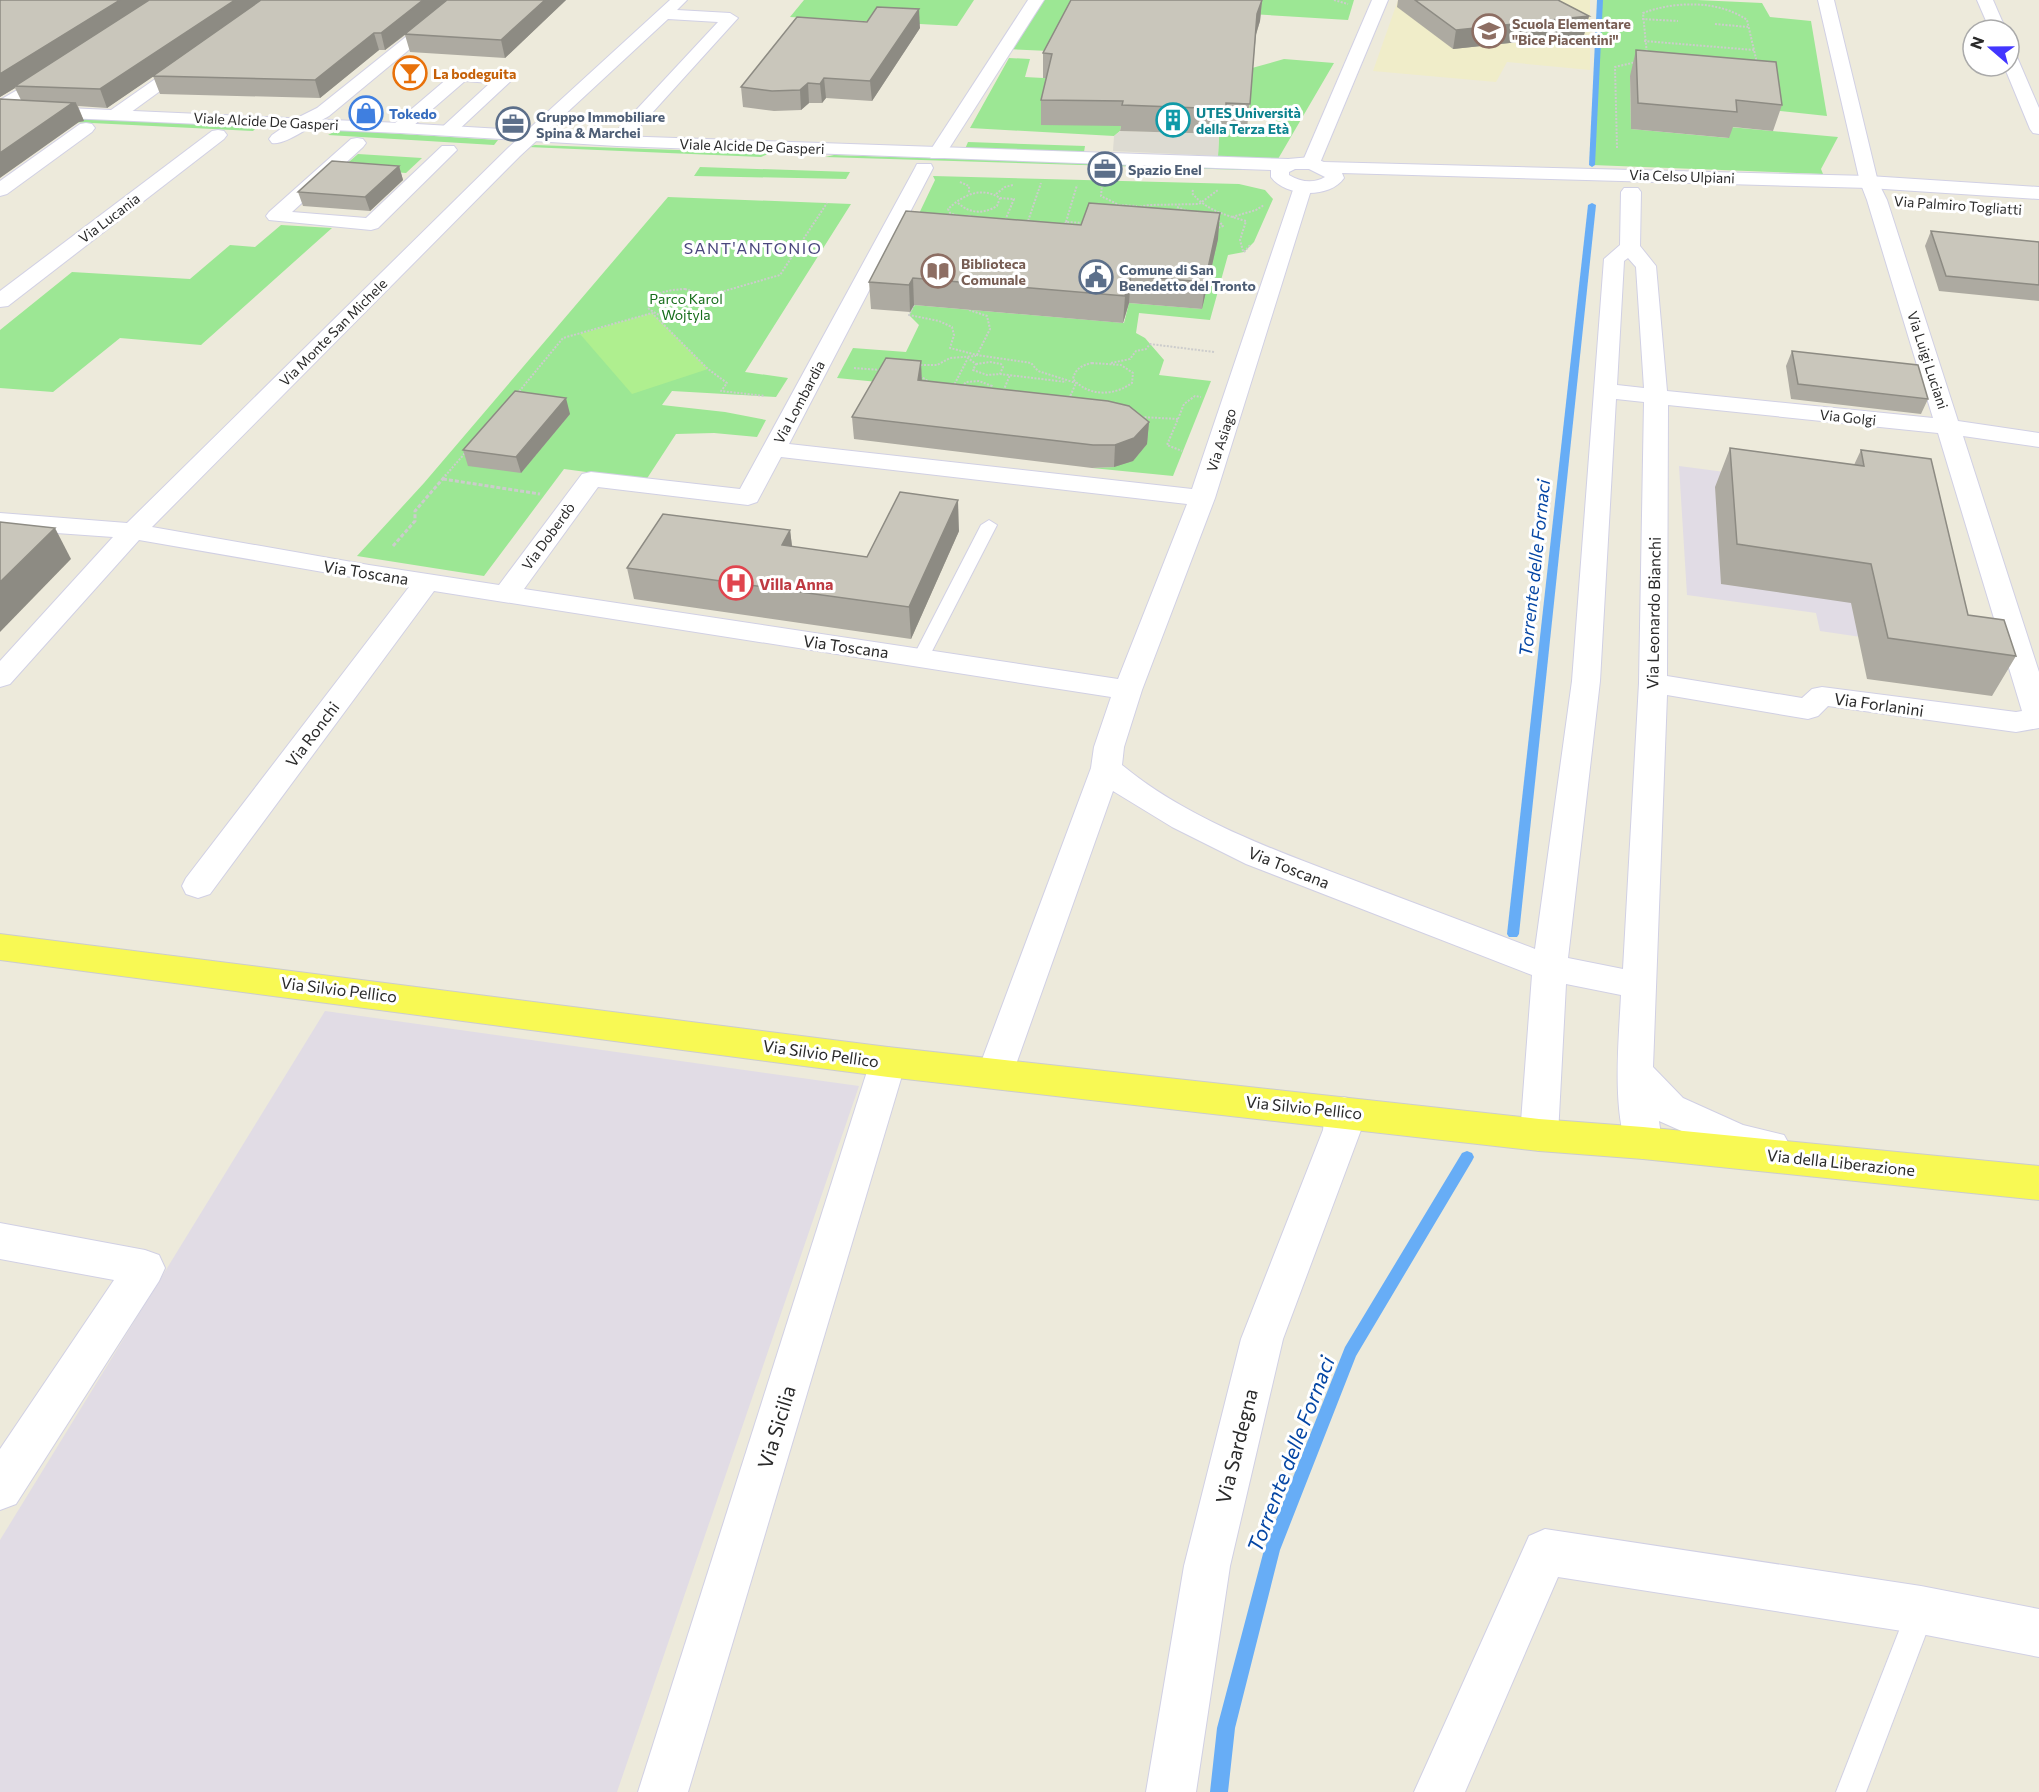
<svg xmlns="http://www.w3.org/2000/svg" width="2039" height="1792" viewBox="0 0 2039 1792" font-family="Commissioner,sans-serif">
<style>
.industrial{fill:#e1dce5}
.education{fill:#f0edc9}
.green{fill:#9ce794}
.pitch{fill:#afef8f}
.plaza{fill:#dddbd2}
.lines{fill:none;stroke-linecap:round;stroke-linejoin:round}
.stream{fill:#67adf6;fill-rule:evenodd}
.lane-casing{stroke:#d1d0e4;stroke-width:2}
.street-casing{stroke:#d1d0e4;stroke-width:2}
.secondary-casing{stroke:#d1d0e4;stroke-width:2}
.primary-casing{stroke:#ccc;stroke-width:2}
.path-far1{stroke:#ccc;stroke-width:2;stroke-dasharray:2 1.5;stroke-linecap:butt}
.path{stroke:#ccc;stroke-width:3;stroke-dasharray:4 2;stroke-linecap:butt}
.lane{fill:#fff;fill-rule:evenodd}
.street{fill:#fff;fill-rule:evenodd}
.secondary{fill:#fff;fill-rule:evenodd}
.primary{fill:#f8f954;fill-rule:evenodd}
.wall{fill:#adaaa1}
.shaded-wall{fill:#8d8b83}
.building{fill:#c9c6bb;stroke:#8d8b83;stroke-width:1.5}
.labels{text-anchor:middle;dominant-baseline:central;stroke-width:6;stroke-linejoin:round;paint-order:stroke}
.far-education-label{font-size:14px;font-weight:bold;fill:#785e54;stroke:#fff;text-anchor:start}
.far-food-label{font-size:14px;font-weight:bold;fill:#c56008;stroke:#fff;text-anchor:start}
.far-culture-label{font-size:14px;font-weight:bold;fill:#0d838f;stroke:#fff;text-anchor:start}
.far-shop-label{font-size:14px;font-weight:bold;fill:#366cbe;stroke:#fff;text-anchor:start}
.far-service-label{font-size:14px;font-weight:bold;fill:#4e5e75;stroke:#fff;text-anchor:start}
.far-street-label{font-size:14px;fill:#2a2a2a;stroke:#fff}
.far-park-label{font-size:14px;fill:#156c19;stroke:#fff}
.far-quarter-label{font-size:16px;letter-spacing:1.5px;fill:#4b487e;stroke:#fff}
.street-label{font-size:16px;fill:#2a2a2a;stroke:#fff}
.health-label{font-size:16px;font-weight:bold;fill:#be3a42;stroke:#fff;text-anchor:start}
.water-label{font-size:18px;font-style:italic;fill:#0546a4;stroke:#fff}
.near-street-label{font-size:20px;fill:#2a2a2a;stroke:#fff}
.near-water-label{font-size:21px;font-style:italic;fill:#0546a4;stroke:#fff}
</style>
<rect width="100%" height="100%" fill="#edeadb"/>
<g class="industrial">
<path d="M1679,466L1802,482L1977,654L1820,631L1816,613L1687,595Z"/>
<path d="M325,1011L859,1086L617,1792H0V1540Z"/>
</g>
<path class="education" d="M1398,0H1590V70L1507,62L1496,82L1373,71Z"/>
<g class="green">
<path d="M804,0H974L957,26L790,17Z"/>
<path d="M1037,0H1211L1158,56L1005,49Z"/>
<path d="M1255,0H1354L1348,20L1251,14Z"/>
<path d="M1600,0H1697L1762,3L1770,17L1811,21L1827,116L1770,110L1630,76L1631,129L1728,138L1730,127L1838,137L1821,169L1823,174L1592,165Z"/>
<path d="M1009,58L1030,59L1025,77L1098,81L1125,107L1120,131L1114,136L970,128Z"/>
<path d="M1284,59L1334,63L1278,159L1218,156L1219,134H1224L1226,129L1269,130L1271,114L1249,113L1252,68Z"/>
<path d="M21,116L257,127L253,131L11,119Z"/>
<path d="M338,130L498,140L494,145L328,135Z"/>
<path d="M968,142L1085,146L1084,152L965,149Z"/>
<path d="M535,145L764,153L768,154L761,157L528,147Z"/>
<path d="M358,154L422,158L406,173L342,168Z"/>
<path d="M834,155L1239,168L1245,170L825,157Z"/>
<path d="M700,167L850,172L846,179L694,176Z"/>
<path d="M933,176L1239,184L1265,190L1273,199L1254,242L1244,252L1228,255L1210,320L1139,313L1136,333L1145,338L1164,360L1159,375L1211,381L1173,476L1092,468L1114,467L878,382L837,378L853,348L906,352L919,325L909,315L914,305L1124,323L1129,303L1203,309L915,222L935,180Z"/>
<path d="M668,197L851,204L745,372L788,378L776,397L672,391L662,405L725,412L766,420L757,437L714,433L676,434L646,480L564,469L484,576L357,556L424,483Z"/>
<path d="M281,225L332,228L201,345L120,338L53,392L0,388V330L72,272L190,279L230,245L255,247Z"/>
</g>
<path class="pitch" d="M652,313L708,369L632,394L580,334Z"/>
<path class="plaza" d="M1120,131L1219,134L1218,156L1113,151L1114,136Z"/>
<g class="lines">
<g class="stream">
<path d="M1597,0H1603L1595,165L1592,167L1589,165Z"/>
<path d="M1592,203L1596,205L1519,934L1517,937H1509L1507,934L1588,205Z"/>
<path d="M1467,1151L1472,1153L1474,1157L1472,1161L1356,1356L1280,1550L1235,1728L1228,1792H1210L1217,1728L1264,1550L1345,1347L1462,1153Z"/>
</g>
<defs>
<g id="lane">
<path d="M989,520L997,525L929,657L927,661H915L913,657L981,525Z"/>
<path d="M1921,1596L1931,1600L1935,1610L1866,1792H1836L1911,1600Z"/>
</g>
<g id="street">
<path d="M452,0H469L329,116C315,123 285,146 272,143L269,139L272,135L295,119L317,108Z"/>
<path d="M670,0H687L677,10L730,13L738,18L623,145H611L608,141L611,137L718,22L668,19L520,156L152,527L369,565L499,585L582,474L591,472L740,489L915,168L917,164H931L933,168L789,444L1192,489L1294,187L1296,183H1310L1312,187L1215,498L1142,690L1124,747L1122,765C1186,818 1271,849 1348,878C1411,902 1473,925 1535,949L1572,681L1604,259L1620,245L1621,192L1624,188H1638L1641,192L1640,246L1656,266L1667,391L1933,418L1867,200L1860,182L1818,0H1834L1878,182L1887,200L1958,421L2039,433V447L1963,436L2039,672V728L2016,732L1828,706L1818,716L1808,719L1667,695L1653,1067L1683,1098L1743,1125L1784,1135L1790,1146L1784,1157L1771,1162L1738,1156L1659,1121L1662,1143L1656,1154L1643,1159L1630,1154C1611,1116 1619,1038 1621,995L1566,984L1558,1135L1552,1146L1539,1151L1526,1146L1520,1135L1532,975L1246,864L1172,827L1113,791L1013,1073L1008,1083L995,1088L982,1083L977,1073L1091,768L1094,747L1111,697L434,591L210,894L198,898L186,894L182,886L186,878L409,587L139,540L10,684L0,687V661L113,537L0,529V513L127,523L508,148ZM1628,258L1636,267L1644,388L1617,385L1624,261ZM1616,399L1644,402L1639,683L1623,969L1568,958L1600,681ZM1668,405L1938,433L2022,711L2016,712L1822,687L1812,689L1802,698L1667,676ZM781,457L1187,504L1118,679L524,589L598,487L748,505L757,502Z"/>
<path d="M1028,0H1044L943,158H931L928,154Z"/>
<path d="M1372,0H1388L1320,163L1318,167H1304L1302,163Z"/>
<path d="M1977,0H1993L2006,30H1990Z"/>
<path d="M2009,52L2017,57L2039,108V134L2033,133L2030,129L2004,66H2009Z"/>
<path d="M194,54L202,59L200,62L123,118H111L108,114L111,110L188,56Z"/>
<path d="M57,67L63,68L65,72L63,76L6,112L0,113V100Z"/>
<path d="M461,71L505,74L513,79L454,134H442L439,130L490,83L465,81L406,132H394L391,128L394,124L455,72Z"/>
<path d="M86,123L92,124L95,128L92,132L7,194L0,196V181L80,124Z"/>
<path d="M218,130L224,131L227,135L224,139L8,306L0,307V291L212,131Z"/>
<path d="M357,138L363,139L366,143L363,147L292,212L366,218L442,146H454L457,150L378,228L371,230L269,220L266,216L269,212L351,139Z"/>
<path d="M888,1047L901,1052L906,1062L688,1792H638L870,1062L875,1052Z"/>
<path d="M1344,1097L1357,1101L1363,1112L1361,1130L1283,1339L1230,1566L1196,1792H1146L1184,1566L1241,1339L1323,1130L1325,1112L1331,1101Z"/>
<path d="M0,1223L145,1250L159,1255L165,1268L159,1281L16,1504L0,1510V1449L114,1280L0,1259Z"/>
<path d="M1545,1529L1921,1586L2039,1609V1657L1921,1634L1558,1577L1465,1792H1414L1529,1536Z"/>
</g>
<path id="secondary" d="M0,105L400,123L617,136L1288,159L1311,157L1324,162L1869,176L2039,187V199L1869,188L1342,173L1344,178C1330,199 1285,197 1271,177V170L617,146L400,133L0,115ZM1295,169H1309L1325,177C1313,184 1301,182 1289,175V172Z"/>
<path id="primary" d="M0,934L888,1047L1539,1119L1643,1127L2039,1166V1200L1643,1159L1539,1151L888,1077L0,960Z"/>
</defs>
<use href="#lane" class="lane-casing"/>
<use href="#street" class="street-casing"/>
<use href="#secondary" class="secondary-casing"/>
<use href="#primary" class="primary-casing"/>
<g class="path-far1">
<path d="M1334,0L1348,4"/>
<path d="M1642,19L1678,21"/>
<path d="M1715,24L1748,27"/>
<path d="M1644,41L1754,50"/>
<path d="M1647,55L1643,13C1675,1 1719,0 1747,20L1757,63"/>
<path d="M1617,148L1615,67L1636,62"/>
<path d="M960,182L969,186V193"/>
<path d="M1102,184L1101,196L1119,205L1137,206"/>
<path d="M1193,190L1192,193C1206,210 1225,215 1246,221L1240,240L1243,251"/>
<path d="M996,194L1005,187L1013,185"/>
<path d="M1000,198L1014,199L1004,223"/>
<path d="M958,203C970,214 984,214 997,206L1000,198C981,186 963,195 948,209L950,213L958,216"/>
<path d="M1177,207L1191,212"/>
<path d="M1133,208L1149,205L1199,204L1218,190"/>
<path d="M969,216L979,218L980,223L968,226L959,222L960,219Z"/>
<path d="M1232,217L1256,210L1264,205"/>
<path d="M1066,222L1077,185"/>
<path d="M1027,224L1041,183"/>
<path d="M1063,227L1066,222L1086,223"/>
<path d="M1215,229L1223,226L1218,220"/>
<path d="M1244,252L1250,245"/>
<path d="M685,289L707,296V305C690,320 666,323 648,308C652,291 670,290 685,289Z"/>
<path d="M707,296L780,275L827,203"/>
<path d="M914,305L909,315L939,321L952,327L954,335L950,348L977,355L1031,363L1038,371L1076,383"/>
<path d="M969,310L987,316L990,329L977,355"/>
<path d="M1092,363L1121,365L1133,373L1132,383C1114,396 1089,397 1073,379C1075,369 1082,365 1092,363Z"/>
<path d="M1111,363L1130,359L1136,351L1146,349L1150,344L1214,352"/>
<path d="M976,364L990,362L1001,364L1003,367L1000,374"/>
<path d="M917,365H937L950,358L976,356"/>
<path d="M854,368L882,370"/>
<path d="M917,374L931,383"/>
<path d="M953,387L968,358L976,364L973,370L987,375L1000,374L1066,382"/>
<path d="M962,387L966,382L979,381L992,386L991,391"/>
<path d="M517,394L563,338L652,313L708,369L727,383L721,391L765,396"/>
<path d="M1002,394L1010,375"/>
<path d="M1069,399L1076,383"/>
<path d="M1141,417L1178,419L1167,445L1182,451"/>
<path d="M1178,419L1184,404L1195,396L1201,397"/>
<path d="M445,476L466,452"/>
</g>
<g class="path">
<path d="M443,479L540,494"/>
<path d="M393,546L415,521V511L446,475"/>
</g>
<use href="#lane" class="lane"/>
<use href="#street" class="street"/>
<use href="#secondary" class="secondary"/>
<use href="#primary" class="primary"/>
</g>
<g class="wall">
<path d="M0,0H566L505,58L410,52L405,35L385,50H379L320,98L160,94L153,76L107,108L78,106L84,121L79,122L21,100L15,88L0,97Z"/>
<path d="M1071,0H1262L1260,21L1256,35L1247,129H1224V134L1120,131L1121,126L1041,125V100L1046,78H1043V53Z"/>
<path d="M1398,0H1558L1589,16L1584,35L1453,49L1397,7Z"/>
<path d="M920,28L872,101L826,98L822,103H809L801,110L774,111L743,107L741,87Z"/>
<path d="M1636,50L1782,105L1773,131L1733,127L1729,138L1631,129L1630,76Z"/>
<path d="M399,166L403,180L370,211L303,206L298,192Z"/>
<path d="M1931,231L2039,242V301L1939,291L1925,246Z"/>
<path d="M1218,239L1202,309L1129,303L1123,323L914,305L910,312L871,309L869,282Z"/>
<path d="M1792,351L1928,399L1921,414L1791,399L1786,366Z"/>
<path d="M922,380L1149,422L1147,444L1133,461L1114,467L1092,468L854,439L852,417Z"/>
<path d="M570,414L521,473L468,466L463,450Z"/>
<path d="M1730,448L1854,465L1861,450L1968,615L2016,656L1992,696L1867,679L1851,603L1721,584L1715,487Z"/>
<path d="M790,530L792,547L867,557L959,531L911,639L634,599L627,568Z"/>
</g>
<g class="shaded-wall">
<path d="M120,0H154L15,86V88L0,97V74Z"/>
<path d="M235,0H266L107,108L100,89Z"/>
<path d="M423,0H449L385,50L381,33Z"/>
<path d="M545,0H566L505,58L501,40Z"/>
<path d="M1262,0L1260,21L1255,37L1257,14Z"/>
<path d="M919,9L920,28L872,101L870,81Z"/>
<path d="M1589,16L1584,35L1453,49L1456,30Z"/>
<path d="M374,33L379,50L320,98L315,80Z"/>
<path d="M824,78L826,98L822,103L820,84Z"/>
<path d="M808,83L809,103L801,110L800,90Z"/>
<path d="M76,103L84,121L79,122L0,178V153L71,104Z"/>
<path d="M399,166L403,180L370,211L365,197Z"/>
<path d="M1220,213L1218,239L1202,309L1205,282Z"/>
<path d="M1131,276L1129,303L1123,323L1125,296Z"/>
<path d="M913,278L914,305L910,312L909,285Z"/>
<path d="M921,361L922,383L918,380Z"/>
<path d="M566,398L570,414L521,473L516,457Z"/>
<path d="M1149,422L1147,444L1133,461L1114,467L1115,445Z"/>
<path d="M958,500L959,531L911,639L909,607Z"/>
<path d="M55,528L71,559L0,632V582Z"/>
<path d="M790,530L794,562L782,545Z"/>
</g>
<g class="building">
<path d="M1,0H120L0,74V1Z"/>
<path d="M149,0H235L100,89L15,86Z"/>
<path d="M261,0H423L381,33H374L315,80L153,76Z"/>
<path d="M447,0H545L501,40L405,34Z"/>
<path d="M1071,0H1262L1257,14L1250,104L1226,103V109L1122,105L1123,101L1041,100L1052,54L1043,53Z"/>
<path d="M1415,0H1558L1589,16L1456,30Z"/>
<path d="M877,7L919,9L870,81L824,78L820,84L808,83L800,90L772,91L741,87L797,17L867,22Z"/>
<path d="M1636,50L1776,62L1782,105L1736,100L1737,112L1638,103Z"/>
<path d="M0,99L76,103L71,104L0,153Z"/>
<path d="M332,161L399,166L365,197L298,192Z"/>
<path d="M1089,203L1220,213L1205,282L1131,276L1125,296L913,278L909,285L869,282L906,211L1081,225Z"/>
<path d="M1931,231L2039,242V285L1946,276Z"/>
<path d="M1792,351L1918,365L1928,399L1798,384Z"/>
<path d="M886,358L921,361L918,380L1108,401L1129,406L1149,422L1134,438L1115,445H1093L852,417Z"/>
<path d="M515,391L566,398L516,457L463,450Z"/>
<path d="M1730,448L1864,466L1861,450L1931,459L1968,615L2004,620L2016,656L1888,638L1871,564L1737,544Z"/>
<path d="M900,492L958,500L909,607L627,568L663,514L790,530L782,545L867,557Z"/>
<path d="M0,522L55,528L0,582Z"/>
</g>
<defs>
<symbol id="school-ring" viewBox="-11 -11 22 22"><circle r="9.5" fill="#fff" stroke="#8d6e63" stroke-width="1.5"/><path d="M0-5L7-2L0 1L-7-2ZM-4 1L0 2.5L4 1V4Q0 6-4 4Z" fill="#8d6e63"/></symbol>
<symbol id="bar-ring" viewBox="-11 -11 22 22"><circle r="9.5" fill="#fff" stroke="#e8710a" stroke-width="1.5"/><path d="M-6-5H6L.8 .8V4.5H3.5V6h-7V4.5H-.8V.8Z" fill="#e8710a"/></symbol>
<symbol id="shop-ring" viewBox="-11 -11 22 22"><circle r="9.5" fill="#fff" stroke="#3f7fe0" stroke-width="1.5"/><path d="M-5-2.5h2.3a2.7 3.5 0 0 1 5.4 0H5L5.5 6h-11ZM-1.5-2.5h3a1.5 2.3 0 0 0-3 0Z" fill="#3f7fe0"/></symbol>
<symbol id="building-ring" viewBox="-11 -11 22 22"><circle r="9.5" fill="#fff" stroke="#0f9aa8" stroke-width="1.5"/><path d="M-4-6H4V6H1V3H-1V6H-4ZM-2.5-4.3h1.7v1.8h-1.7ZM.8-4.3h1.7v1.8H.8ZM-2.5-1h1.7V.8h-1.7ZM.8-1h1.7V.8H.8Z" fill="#0f9aa8"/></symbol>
<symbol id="office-ring" viewBox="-11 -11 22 22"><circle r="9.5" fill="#fff" stroke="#5c6f8a" stroke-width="1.5"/><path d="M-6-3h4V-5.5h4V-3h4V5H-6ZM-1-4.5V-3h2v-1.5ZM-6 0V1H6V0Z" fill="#5c6f8a"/></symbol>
<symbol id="library-ring" viewBox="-11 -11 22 22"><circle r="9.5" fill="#fff" stroke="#8d6e63" stroke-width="1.5"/><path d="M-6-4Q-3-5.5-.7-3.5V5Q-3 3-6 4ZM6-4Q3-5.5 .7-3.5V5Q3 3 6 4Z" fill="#8d6e63"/></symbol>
<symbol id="civic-ring" viewBox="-11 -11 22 22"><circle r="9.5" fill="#fff" stroke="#5c6f8a" stroke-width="1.5"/><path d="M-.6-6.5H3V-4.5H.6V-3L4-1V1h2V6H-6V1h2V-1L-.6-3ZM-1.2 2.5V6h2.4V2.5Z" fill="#5c6f8a"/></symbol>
<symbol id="hospital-ring" viewBox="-11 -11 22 22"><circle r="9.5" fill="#fff" stroke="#e0444e" stroke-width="1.5"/><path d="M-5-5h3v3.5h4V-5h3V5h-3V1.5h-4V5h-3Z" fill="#e0444e"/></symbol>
</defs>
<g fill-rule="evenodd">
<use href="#school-ring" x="1470" y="12" width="38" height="38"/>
<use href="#bar-ring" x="391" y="54" width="38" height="38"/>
<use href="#shop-ring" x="347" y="94" width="38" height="38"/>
<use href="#building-ring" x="1154" y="101" width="38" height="38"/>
<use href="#office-ring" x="494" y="105" width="38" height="38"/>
<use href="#office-ring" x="1086" y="150" width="38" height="38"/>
<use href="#library-ring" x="919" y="252" width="38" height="38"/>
<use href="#civic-ring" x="1077" y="258" width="38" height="38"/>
<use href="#hospital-ring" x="717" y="564" width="38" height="38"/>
</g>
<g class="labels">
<g class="far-education-label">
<text x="1512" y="23">Scuola Elementare<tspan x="1512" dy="16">"Bice Piacentini"</tspan></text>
<text x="961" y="263">Biblioteca<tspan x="961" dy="16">Comunale</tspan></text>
</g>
<g class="far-food-label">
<text x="433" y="73">La bodeguita</text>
</g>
<g class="far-culture-label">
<text x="1196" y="112">UTES Università<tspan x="1196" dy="16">della Terza Età</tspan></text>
</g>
<g class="far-shop-label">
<text x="389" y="113">Tokedo</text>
</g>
<g class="far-service-label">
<text x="536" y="116">Gruppo Immobiliare<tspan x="536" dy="16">Spina &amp; Marchei</tspan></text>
<text x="1128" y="169">Spazio Enel</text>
<text x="1119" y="269">Comune di San<tspan x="1119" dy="16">Benedetto del Tronto</tspan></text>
</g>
<g class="far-street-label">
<text transform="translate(266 121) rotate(3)">Viale Alcide De Gasperi</text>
<text transform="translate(752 146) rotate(2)">Viale Alcide De Gasperi</text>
<text transform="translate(1682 176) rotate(2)">Via Celso Ulpiani</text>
<text transform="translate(1958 205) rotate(4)">Via Palmiro Togliatti</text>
<text transform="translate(109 218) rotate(-37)">Via Lucania</text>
<text transform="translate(333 332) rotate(-45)">Via Monte San Michele</text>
<text transform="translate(1928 360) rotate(72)">Via Luigi Luciani</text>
<text transform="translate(799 402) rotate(-62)">Via Lombardia</text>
<text transform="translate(1848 417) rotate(6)">Via Golgi</text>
<text transform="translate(1221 440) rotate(-72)">Via Asiago</text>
<text transform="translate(548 536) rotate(-54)">Via Doberdò</text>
</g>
<g class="far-park-label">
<text x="686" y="298">Parco Karol<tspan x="686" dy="16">Wojtyla</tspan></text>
</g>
<g class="far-quarter-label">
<text x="753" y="247">SANT'ANTONIO</text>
</g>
<g class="street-label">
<text transform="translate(366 572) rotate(9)">Via Toscana</text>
<text transform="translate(1653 613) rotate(-89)">Via Leonardo Bianchi</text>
<text transform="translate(846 646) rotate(8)">Via Toscana</text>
<text transform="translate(1879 704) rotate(8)">Via Forlanini</text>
<text transform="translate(312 734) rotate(-53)">Via Ronchi</text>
<text transform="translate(1289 867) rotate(22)">Via Toscana</text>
<text transform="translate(339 989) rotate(7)">Via Silvio Pellico</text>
<text transform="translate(821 1053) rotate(8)">Via Silvio Pellico</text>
<text transform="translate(1304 1107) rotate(6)">Via Silvio Pellico</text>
<text transform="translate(1841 1162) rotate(6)">Via della Liberazione</text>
</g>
<g class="health-label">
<text x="759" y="583">Villa Anna</text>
</g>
<g class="water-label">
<text transform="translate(1534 568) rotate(-84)">Torrente delle Fornaci</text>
</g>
<g class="near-street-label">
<text transform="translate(776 1427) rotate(-73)">Via Sicilia</text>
<text transform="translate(1236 1446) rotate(-76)">Via Sardegna</text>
</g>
<g class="near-water-label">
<text transform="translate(1290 1454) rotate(-69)">Torrente delle Fornaci</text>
</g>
</g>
<g transform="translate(1991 48) rotate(290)"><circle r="28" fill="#ffffff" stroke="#aaaaaa" stroke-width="1.5"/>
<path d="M0-4.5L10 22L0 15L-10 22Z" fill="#4236ff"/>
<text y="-9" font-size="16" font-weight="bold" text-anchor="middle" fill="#2a2a2a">N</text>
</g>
</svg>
